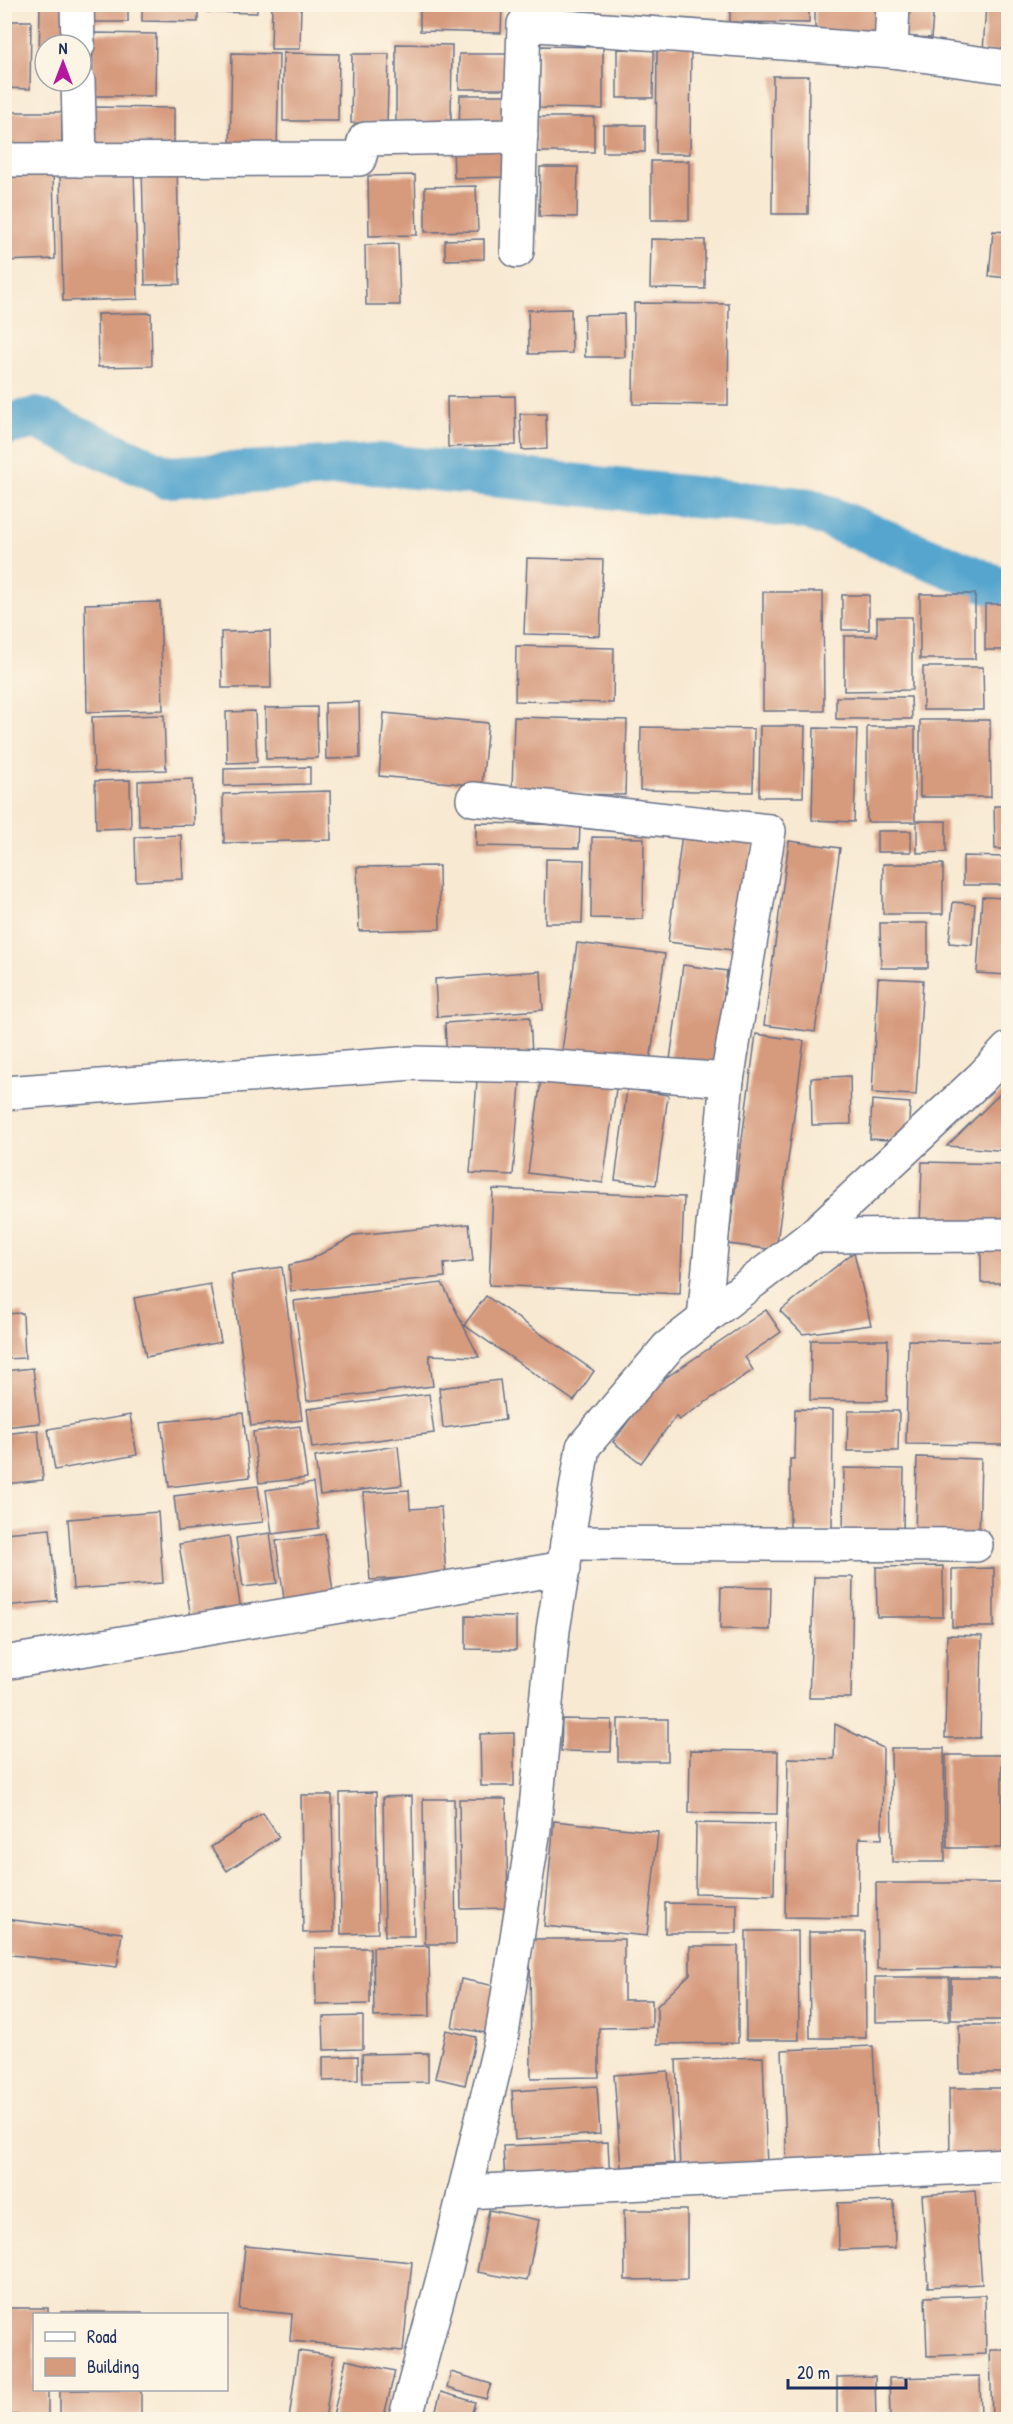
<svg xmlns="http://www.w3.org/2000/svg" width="1013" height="2424" viewBox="0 0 1013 2424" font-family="'Patrick Hand',sans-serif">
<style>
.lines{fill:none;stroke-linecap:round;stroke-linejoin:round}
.canal{stroke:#54a5ce;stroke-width:42}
.building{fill:#d69a7d}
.minor-casing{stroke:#687087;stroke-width:36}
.minor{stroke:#fff;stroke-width:33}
</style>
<rect width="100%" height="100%" fill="#fcf5e5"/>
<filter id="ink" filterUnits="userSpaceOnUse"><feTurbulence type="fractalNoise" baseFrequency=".0167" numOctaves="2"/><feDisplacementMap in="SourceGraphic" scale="12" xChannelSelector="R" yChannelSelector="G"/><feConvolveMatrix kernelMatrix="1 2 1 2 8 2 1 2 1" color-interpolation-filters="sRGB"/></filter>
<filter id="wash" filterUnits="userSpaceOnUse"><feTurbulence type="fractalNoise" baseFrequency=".008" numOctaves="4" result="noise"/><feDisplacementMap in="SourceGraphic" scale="24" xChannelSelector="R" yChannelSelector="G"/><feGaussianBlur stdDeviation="1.35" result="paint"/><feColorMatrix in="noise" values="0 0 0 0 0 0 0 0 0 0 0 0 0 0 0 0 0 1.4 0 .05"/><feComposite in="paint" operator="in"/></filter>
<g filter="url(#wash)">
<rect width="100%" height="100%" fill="#f8e9d2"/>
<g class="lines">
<path class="canal" d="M4,425L36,418L167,477L376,464L809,509L1008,591"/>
</g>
<g id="blocks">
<g class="building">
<path d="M40,4H68L67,45H45V66H39Z"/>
<rect x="90" y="4" width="38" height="18"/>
<path d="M142,4H198V22L142,21Z"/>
<path d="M208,4H257V13L208,12Z"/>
<path d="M272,4H301L300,49H271Z"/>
<path d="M420,4H502L501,33L420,31Z"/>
<path d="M519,4H584V11L519,10Z"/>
<path d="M730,4H809V23L730,22Z"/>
<rect x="815" y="4" width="64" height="29"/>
<path d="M901,4H934L931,38L899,36Z"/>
<path d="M986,4H1008V53L983,52Z"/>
<path d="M4,21H31L30,89L4,88Z"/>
<path d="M93,33L156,34L155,96H92Z"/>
<path d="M396,44L452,45L451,123L396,122Z"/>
<path d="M657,45L691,46L690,154H656Z"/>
<path d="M540,46L603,47V109L539,108Z"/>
<path d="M617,49L654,50L653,98H617Z"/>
<path d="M232,53L279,54L277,150H230Z"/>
<path d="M283,53L339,54L338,121H283Z"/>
<path d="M352,54H389L387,124L351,123Z"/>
<rect x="459" y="54" width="54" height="35"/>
<path d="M773,76H809L808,214H772Z"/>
<path d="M460,95H511V130H459Z"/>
<path d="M90,107L174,108V154L89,152Z"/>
<rect x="4" y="112" width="58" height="44"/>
<rect x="536" y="117" width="58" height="35"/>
<rect x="603" y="125" width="42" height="27"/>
<path d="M511,144V177L454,178L453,146Z"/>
<rect x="651" y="161" width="38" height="59"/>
<path d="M177,167L180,284L145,285L142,168Z"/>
<path d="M540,167H578L577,217L539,216Z"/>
<path d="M53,171L55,259L4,261V172Z"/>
<path d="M134,171L138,299L63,301L60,173Z"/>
<path d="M415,175L417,235L369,236L368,176Z"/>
<path d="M476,186L478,231L425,232V187Z"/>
<path d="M993,231L1008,232V278L989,276Z"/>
<path d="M484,239V259L445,260V240Z"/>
<path d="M651,239L705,240V289L650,288Z"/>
<path d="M398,244L400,305H366L365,245Z"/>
<path d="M634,303L729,304L728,405L633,404Z"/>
<path d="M571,309L572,353L529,354L528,310Z"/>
<path d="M151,313L152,366L98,367L97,314Z"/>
<path d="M624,314L625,357H585L584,315Z"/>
<path d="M515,396L516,445L448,447L447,397Z"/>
<path d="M520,414H546L547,449L522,450Z"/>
<path d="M527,558L603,560L600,636L524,634Z"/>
<path d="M763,592H823L824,711H763Z"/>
<rect x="920" y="594" width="55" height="65"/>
<rect x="842" y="595" width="27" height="35"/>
<path d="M160,602L163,710L87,712L85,604Z"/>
<rect x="985" y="604" width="23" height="46"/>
<path d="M877,617H912V690L844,691V636H877Z"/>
<path d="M270,631L271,688H222L221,632Z"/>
<path d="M516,646L614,648L613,703L515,701Z"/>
<path d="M923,667H983L984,710H923Z"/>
<path d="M836,697H911L912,719H836Z"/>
<path d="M359,702L360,758L326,759L325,703Z"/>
<path d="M317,707L318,758L266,759L265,708Z"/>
<path d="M255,711L257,762L227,763L226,712Z"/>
<path d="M384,713L488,723L482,786L379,776Z"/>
<path d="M164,715L166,770L94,772L92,717Z"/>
<path d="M514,717L627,720L625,795L512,793Z"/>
<path d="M920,720H990L991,797H920Z"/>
<path d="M760,726H805L803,797H759Z"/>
<path d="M641,727L754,729L753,792L640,790Z"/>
<rect x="867" y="727" width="48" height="95"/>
<path d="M814,728L857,729L854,822L812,820Z"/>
<path d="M310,767V784L224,786V769Z"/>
<path d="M193,779L194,825L139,826L138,781Z"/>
<path d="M130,780L131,828L96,829L95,781Z"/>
<path d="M330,791L331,840L224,843L223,794Z"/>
<path d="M994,806H1008V849H995Z"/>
<path d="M917,821H946V852L917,853Z"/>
<path d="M476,823L580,825L579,848L476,846Z"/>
<rect x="877" y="831" width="34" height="21"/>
<path d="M682,834L754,844L740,951L668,942Z"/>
<path d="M181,835L183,879L136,881L135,837Z"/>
<path d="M592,837L644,838L643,919L591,918Z"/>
<path d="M789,841L840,848L815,1032L764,1025Z"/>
<path d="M963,856L1008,857V885H963Z"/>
<path d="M546,859L584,860L582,923H545Z"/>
<rect x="883" y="864" width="60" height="50"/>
<path d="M439,866L440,929L359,931L357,867Z"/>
<path d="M982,897L1008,898V975L977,973Z"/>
<path d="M953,902L975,904L972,945L949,943Z"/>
<path d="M880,923H928V968H881Z"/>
<path d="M577,943L665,954L649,1069L561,1058Z"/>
<path d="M683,965L727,971L715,1066L670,1060Z"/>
<path d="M541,971L543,1010L437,1017L435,979Z"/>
<path d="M878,978L923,980L916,1095L872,1093Z"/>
<path d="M530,1017L532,1055L447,1061L445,1023Z"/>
<path d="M756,1034L804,1041L776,1250L728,1244Z"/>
<path d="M478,1067L521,1070L513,1175L470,1173Z"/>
<path d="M542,1072L617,1082L603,1183L528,1173Z"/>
<path d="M850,1076L851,1124L812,1125L811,1078Z"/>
<path d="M1008,1086V1151L947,1146Z"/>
<path d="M627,1089L668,1095L656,1185L615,1180Z"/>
<path d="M872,1100L910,1103L908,1141L870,1139Z"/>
<path d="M922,1162L1008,1164V1230L920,1228Z"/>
<path d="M493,1189L684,1197L680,1294L489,1285Z"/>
<path d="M469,1224L473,1261L444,1264L445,1277L291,1291L289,1265L310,1260L355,1235Z"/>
<rect x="981" y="1240" width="27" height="43"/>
<path d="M854,1252L871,1325L803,1334L780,1311Z"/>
<path d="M282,1267L302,1420L251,1426L231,1274Z"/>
<path d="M442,1283L479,1357L429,1355L433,1386L307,1401L294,1301Z"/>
<path d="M210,1284L221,1342L146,1357L134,1298Z"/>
<path d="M486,1296L594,1371L574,1401L464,1325Z"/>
<path d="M766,1310L781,1332L745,1357L753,1370L679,1420L676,1416L641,1463L613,1442L655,1385Z"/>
<path d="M23,1313L25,1358L4,1359V1314Z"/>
<path d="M811,1340H888L887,1401L810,1400Z"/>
<path d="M908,1340L1006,1342L1004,1445L906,1444Z"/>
<path d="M33,1368L40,1423L4,1427V1371Z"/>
<path d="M500,1380L505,1420L443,1428L439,1388Z"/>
<path d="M429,1394L434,1433L312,1448L307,1409Z"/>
<path d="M795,1409L833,1410L832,1530L790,1529V1459H794Z"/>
<path d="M848,1411H899L898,1451H847Z"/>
<path d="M243,1413L250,1477L169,1487L161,1422Z"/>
<path d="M130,1415L137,1455L55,1470L48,1429Z"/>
<path d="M300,1426L307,1478L259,1483L253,1432Z"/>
<path d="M38,1430L43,1480L4,1484V1434Z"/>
<path d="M398,1446L402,1485L320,1495L315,1457Z"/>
<path d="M917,1457L981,1459L979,1539L915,1538Z"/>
<path d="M844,1468L904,1469L903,1535L843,1534Z"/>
<path d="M313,1483L319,1528L272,1534L266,1490Z"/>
<path d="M258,1486L263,1522L178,1531L174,1496Z"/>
<path d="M409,1490L410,1509L441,1507L446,1575L370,1580L363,1493Z"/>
<path d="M158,1512L163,1583L73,1589L68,1519Z"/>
<path d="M50,1529L57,1601L4,1606V1533Z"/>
<path d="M270,1533L277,1583L243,1587L236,1538Z"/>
<path d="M325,1534L333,1592L284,1599L276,1541Z"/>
<path d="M229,1536L241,1610L191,1618L179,1544Z"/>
<path d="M943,1566V1617H877L876,1567Z"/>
<path d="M994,1568V1627H952V1569Z"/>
<path d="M814,1577H853L851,1698H809Z"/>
<path d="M721,1587L771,1588L770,1630L720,1629Z"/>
<path d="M466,1616L516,1617V1650L466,1649Z"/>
<path d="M947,1635L982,1636L980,1738H945Z"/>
<path d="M562,1719L612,1720L611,1752L561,1751Z"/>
<rect x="618" y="1719" width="50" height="42"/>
<path d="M835,1724L883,1748L882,1839L859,1838L858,1918L785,1917L788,1758L834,1759Z"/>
<path d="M514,1733V1786H481L480,1734Z"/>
<path d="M891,1748H944L945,1862H892Z"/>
<path d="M690,1750L778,1751L777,1814L689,1813Z"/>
<path d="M946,1755H1002V1848H947Z"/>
<path d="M376,1792L378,1933L341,1934L340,1793Z"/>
<path d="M301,1795H332L334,1932L303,1933Z"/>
<path d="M412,1796L414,1936H385L383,1797Z"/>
<path d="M423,1799H454L456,1944H425Z"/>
<path d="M459,1799H506L508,1908L461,1909Z"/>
<path d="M263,1813L279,1837L227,1871L211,1847Z"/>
<path d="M554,1821L658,1832L647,1936L544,1926Z"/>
<path d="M696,1823L775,1824L774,1895L695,1893Z"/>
<path d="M876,1883H1008V1968L877,1969Z"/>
<path d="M665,1903L737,1904V1933H665Z"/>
<path d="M4,1919L122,1933L117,1967L4,1954Z"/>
<path d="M746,1931H798L799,2040H746Z"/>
<path d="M809,1932H865L866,2038H810Z"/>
<path d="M530,1939H624V2000H652V2027L599,2028V2077L531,2078Z"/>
<path d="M429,1946L430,2016L374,2017L373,1947Z"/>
<path d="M690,1946H738V2043L657,2044V2006L690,1974Z"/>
<path d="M315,1948H370V2004L316,2005Z"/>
<path d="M875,1977H949V2021L875,2022Z"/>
<rect x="951" y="1978" width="57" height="42"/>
<path d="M461,1979L495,1986L486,2033L452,2027Z"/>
<path d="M363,2016V2049L324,2050L323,2017Z"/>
<path d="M959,2025H1008V2073H960Z"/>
<path d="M446,2030L476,2037L465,2085L435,2078Z"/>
<path d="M873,2046L879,2164L787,2168L782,2050Z"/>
<path d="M428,2053V2082L363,2083L362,2054Z"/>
<path d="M358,2056V2080L323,2081V2057Z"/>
<path d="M763,2057L767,2168L680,2171L676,2060Z"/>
<path d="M668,2071L674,2163L621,2167L614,2075Z"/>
<path d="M597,2086L600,2134L515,2140L512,2091Z"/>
<path d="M949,2088H1008V2160L950,2161Z"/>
<path d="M608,2142L610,2180L505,2184L503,2146Z"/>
<path d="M975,2191L982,2284L928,2287L922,2195Z"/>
<path d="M894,2201L895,2248L839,2250L838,2203Z"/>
<path d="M489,2210L539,2220L527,2281L477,2272Z"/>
<path d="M624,2210H687V2279L625,2280Z"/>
<path d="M245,2246L412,2262L403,2351L290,2341L292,2314L239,2309Z"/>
<path d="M985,2295L986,2354L927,2356L925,2297Z"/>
<path d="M4,2308H48V2314H34V2390H48V2415H4Z"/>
<rect x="61" y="2312" width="81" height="2"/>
<path d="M990,2350H1008V2420H992Z"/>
<path d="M298,2351L334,2356L325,2420H289Z"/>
<path d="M346,2360L395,2371L383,2420H332Z"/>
<path d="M451,2372L491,2384L486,2399L447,2388Z"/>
<path d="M875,2376L876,2420H837V2377Z"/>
<path d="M980,2376L981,2420H890L889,2378Z"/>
<rect x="60" y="2390" width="81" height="30"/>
<path d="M441,2392L475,2402L470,2420H433Z"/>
</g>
</g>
</g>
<g filter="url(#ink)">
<use href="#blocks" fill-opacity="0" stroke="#687087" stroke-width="1.5"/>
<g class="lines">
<defs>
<g id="minor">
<path d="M77,4L78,45"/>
<path d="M891,51L893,4"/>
<path d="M78,81L80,160"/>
<path d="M4,160L359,159L365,139L521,136"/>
<path d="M517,251L524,24L891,51L1008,67"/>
<path d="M473,799L769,831L727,1080L704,1319"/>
<path d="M4,1093L413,1063L542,1066L727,1080"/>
<path d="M812,1236L1008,1235"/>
<path d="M567,1543L976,1545"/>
<path d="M4,1663L564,1568"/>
<path d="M464,2192L1008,2165"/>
<path d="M405,2420L449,2256L501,2040L534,1829L553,1630L583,1447L668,1347L812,1236L983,1076L1008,1049"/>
</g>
</defs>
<use href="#minor" class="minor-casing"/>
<use href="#minor" class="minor"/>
</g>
</g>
<rect width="1013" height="2424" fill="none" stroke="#fcf5e5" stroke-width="24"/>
<rect x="33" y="2313" width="195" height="78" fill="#fcf5e5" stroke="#a2a6af" stroke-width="1.5"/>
<rect x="45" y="2332" width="30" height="9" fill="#ffffff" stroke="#a2a6af" stroke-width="1.5"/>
<text x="87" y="2343" font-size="18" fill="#1b2f5e">Road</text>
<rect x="45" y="2358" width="30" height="18" fill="#d69a7d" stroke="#a2a6af" stroke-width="1.5"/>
<text x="87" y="2373" font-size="18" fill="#1b2f5e">Building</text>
<g transform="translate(63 63)"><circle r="28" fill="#fcf5e5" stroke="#a2a6af" stroke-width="1.5"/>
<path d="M0-4.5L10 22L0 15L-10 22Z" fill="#b5179e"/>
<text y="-9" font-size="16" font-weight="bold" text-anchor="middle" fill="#1b2f5e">N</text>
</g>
<path d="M788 2379v9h118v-9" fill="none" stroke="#1b2f5e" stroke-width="3"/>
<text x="797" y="2379" font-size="18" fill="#1b2f5e" stroke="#fcf5e5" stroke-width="4.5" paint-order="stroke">20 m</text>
</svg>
